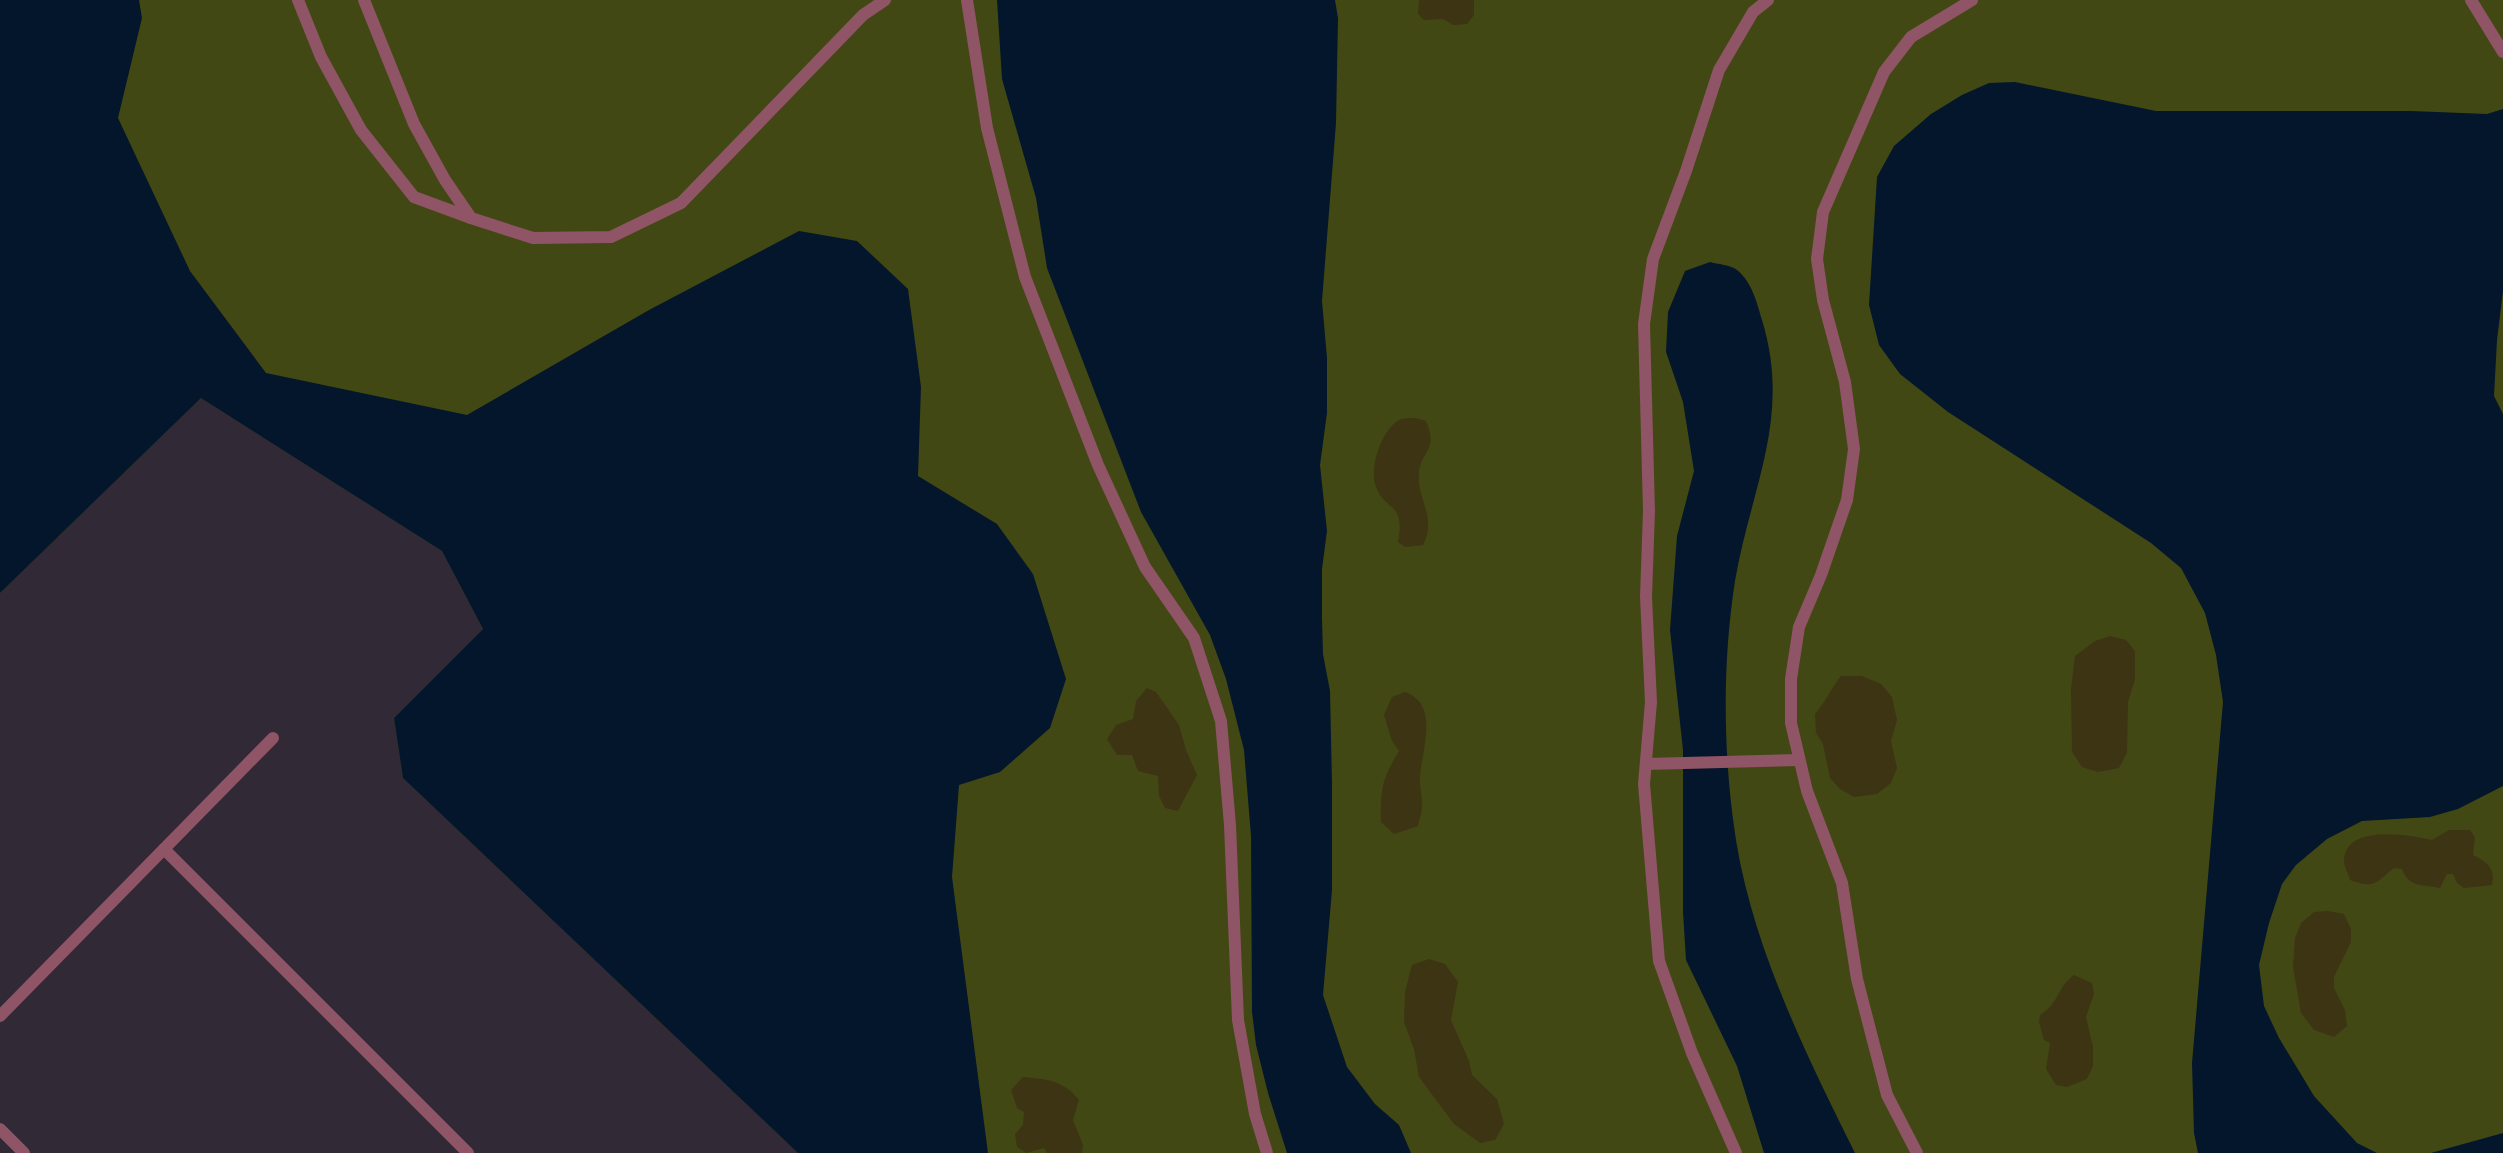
<svg xmlns="http://www.w3.org/2000/svg" width="2503" height="1153" viewBox="0 0 2503 1153" font-family="'Source Serif 4',serif">
<style>
.green{fill:#424813}
.sand{fill:#3c3413}
.water{fill:#04162b}
.lines{fill:none;stroke-linecap:round;stroke-linejoin:round}
.service{stroke:#8f5465;stroke-width:12}
.minor{stroke:#8f5465;stroke-width:12}
</style>
<rect width="100%" height="100%" fill="#312935"/>
<path class="green" d="M0,0H2503V1153H798L403,778L394,718L483,629L442,551L201,398L0,593Z"/>
<g class="sand">
<path d="M1419,0H1474V15L1467,24L1453,25L1443,19L1424,20L1418,14Z"/>
<path d="M1416,418L1426,421C1439,451 1421,450 1419,472C1416,499 1438,517 1423,545L1405,547L1398,542C1406,500 1384,513 1375,484C1370,465 1382,428 1401,419C1405,418 1412,418 1416,418Z"/>
<path d="M2110,636L2126,640L2135,651V679L2128,702L2127,753L2119,768L2098,772L2082,767L2072,752L2071,689L2075,656L2095,641Z"/>
<path d="M1841,676H1862L1881,684L1892,697L1897,720L1891,741L1897,768L1891,783L1877,794L1854,797L1840,789L1830,778L1823,744L1816,733L1815,714C1825,702 1831,689 1841,676Z"/>
<path d="M1147,688L1156,692L1179,725L1186,750L1197,775L1178,811L1165,808L1159,796L1158,776L1138,771L1132,755H1117L1107,739L1116,725L1133,719L1136,701Z"/>
<path d="M1405,692C1440,704 1422,750 1420,776C1419,785 1422,794 1422,803C1423,811 1419,819 1418,826L1394,834L1381,822C1380,789 1382,779 1399,751L1392,741L1384,715L1392,697Z"/>
<path d="M2449,830H2470L2475,837L2473,855C2487,862 2496,868 2492,885L2464,888L2457,883L2453,874H2447L2440,888C2422,884 2409,888 2402,869L2394,868C2375,883 2376,889 2350,880C2349,875 2344,867 2344,861C2345,823 2410,835 2432,840Z"/>
<path d="M2328,911L2344,914L2351,929V942L2334,977V988L2345,1010L2347,1026L2334,1037L2314,1030L2301,1013L2293,967L2295,938L2301,923L2314,912Z"/>
<path d="M1429,959L1445,964L1458,982L1451,1020L1469,1061L1472,1075L1497,1099L1504,1124L1495,1140L1480,1143L1454,1124L1419,1077L1414,1049L1404,1022L1405,992L1412,965Z"/>
<path d="M2074,975L2092,983L2094,994L2086,1017L2093,1047V1066L2087,1079L2067,1087L2056,1085L2046,1069L2050,1043L2044,1040L2039,1022L2040,1015C2060,1003 2056,988 2074,975Z"/>
<path d="M1023,1077C1047,1079 1063,1080 1079,1100L1073,1120L1083,1145L1082,1153H1047L1044,1148L1026,1153L1017,1147L1015,1134L1023,1125L1024,1112L1017,1108L1011,1090Z"/>
</g>
<g class="water">
<path d="M0,0H139L142,18L118,118L190,271L266,373L467,415L649,310L799,231L857,241L908,289L921,387L918,476L997,524L1033,574L1066,679L1050,728L1000,772L959,785L952,877L988,1153H798L403,778L394,718L483,629L442,551L201,398L0,593Z"/>
<path d="M997,0H1335L1338,18L1336,123L1322,301L1327,358V413L1320,465L1327,531L1322,569V618L1323,654L1330,691L1332,784V890L1323,995L1347,1067L1375,1104L1399,1125L1411,1153H1287L1268,1093L1256,1045L1252,1012L1251,836L1244,750L1226,679L1210,635L1141,512L1047,268L1036,198L1002,79Z"/>
<path d="M2015,82L2156,111H2411L2487,114L2503,109V291L2497,340L2494,396L2503,414V786L2458,809L2430,817L2362,821L2327,839L2296,865L2282,884L2269,923L2259,965L2264,1006L2279,1038L2314,1096L2357,1143L2377,1153H2198L2194,1133L2192,1063L2223,702L2216,655L2205,613L2181,568L2151,543L1948,412L1900,374L1879,345L1869,305L1877,177L1894,146L1931,114L1962,95L1989,83Z"/>
<path d="M1710,262C1717,264 1731,265 1737,270C1752,282 1757,303 1762,320C1792,418 1751,487 1735,581C1723,658 1723,742 1733,819C1747,936 1803,1048 1855,1153H1764L1737,1066L1686,960L1683,912V750L1670,630L1677,536L1694,471L1683,402L1666,352L1668,312L1685,271Z"/>
<path d="M2503,1133V1153H2431Z"/>
</g>
<g class="lines">
<g class="service">
<path d="M298,0L321,57L361,130L414,197L471,218"/>
<path d="M364,0L414,124L445,180L471,218L533,238L611,237L681,203L863,15L885,0"/>
<path d="M967,0L987,128L1025,277L1098,465L1145,567L1194,638L1221,721L1230,825L1238,1020L1255,1114L1267,1153"/>
<path d="M2471,0L2503,52"/>
<path d="M1646,764L1799,760"/>
<path d="M1736,1153L1692,1053L1659,961L1644,784L1651,702L1646,597L1649,511L1644,324L1653,259L1686,171L1719,70L1753,12L1768,0"/>
<path d="M1917,1153L1887,1095L1857,979L1842,883L1807,791L1791,723V679L1799,627L1821,575L1847,500L1854,449L1845,382L1823,300L1817,259L1823,212L1884,72L1911,37L1972,0"/>
</g>
<g class="minor">
<path d="M164,849L468,1153"/>
<path d="M0,1016L273,738"/>
<path d="M0,1129L24,1153"/>
</g>
</g>
</svg>
